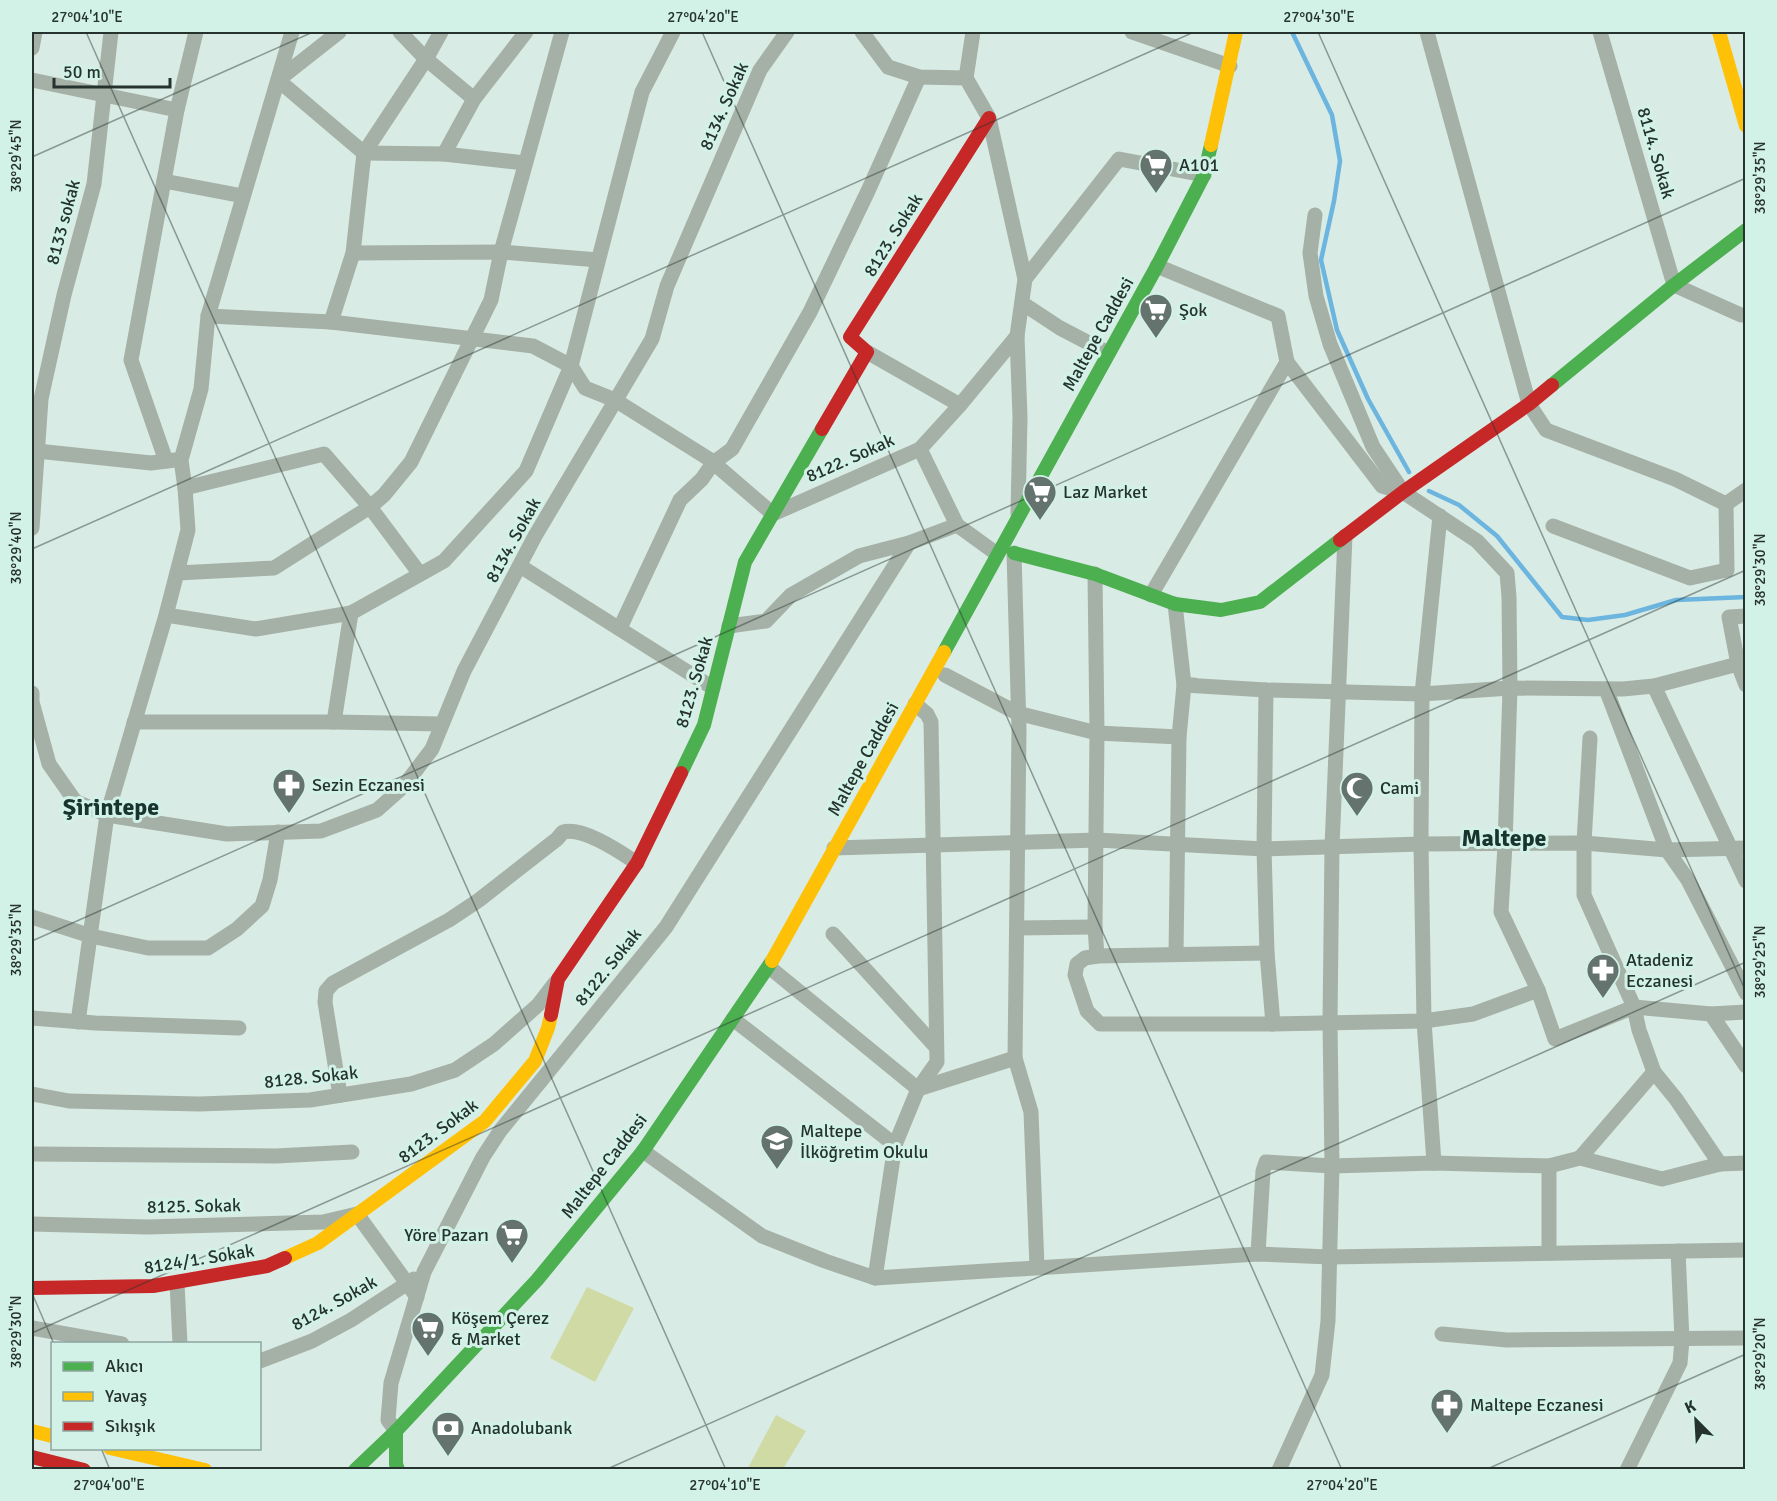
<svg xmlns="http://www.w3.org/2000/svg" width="1777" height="1501" viewBox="0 0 1777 1501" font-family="Signika,sans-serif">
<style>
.green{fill:#d0daa4}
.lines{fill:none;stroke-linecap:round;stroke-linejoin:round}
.stream{stroke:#6bb5df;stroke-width:4.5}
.street{stroke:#a5b1a7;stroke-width:15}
.fast{stroke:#4caf50;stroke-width:14}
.slow{stroke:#ffc107;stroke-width:14}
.jam{stroke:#c62828;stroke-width:14}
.ticks{fill:none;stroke:#25322e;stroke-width:1.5;stroke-opacity:0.45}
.labels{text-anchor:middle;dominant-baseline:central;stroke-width:6;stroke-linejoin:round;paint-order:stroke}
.street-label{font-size:18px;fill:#25322e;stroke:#d2f2e8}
.poi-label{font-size:18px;fill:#25322e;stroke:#d2f2e8;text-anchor:start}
.district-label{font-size:24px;font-weight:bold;fill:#19342e;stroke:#d2f2e8}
.neatline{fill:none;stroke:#25322e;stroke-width:2}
.ticks-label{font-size:15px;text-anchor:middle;fill:#25322e}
</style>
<rect width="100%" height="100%" fill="#d9ebe5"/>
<g class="green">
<path d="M587,1287L634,1308L595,1382L550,1358Z"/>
<path d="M776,1415L806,1431L783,1469H750L748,1468Z"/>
</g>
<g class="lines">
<g class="stream">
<path d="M1292,32L1332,115L1340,161L1334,201L1321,260L1337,330L1368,399L1409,472"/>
<path d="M1429,491L1459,505L1497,536L1562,617L1588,620L1625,615L1676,600L1746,597"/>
</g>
<g class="street">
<path d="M339,32L278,80L364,153L444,154L525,163"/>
<path d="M400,32L426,59L474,99"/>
<path d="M862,32L888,67L919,77L966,78L989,118L1025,279L1017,336L1020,417L1018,514"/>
<path d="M1132,32L1230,66"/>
<path d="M1427,32L1529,404L1546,430L1675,479L1726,504"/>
<path d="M1600,32L1674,285L1741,315"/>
<path d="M32,48L35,32"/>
<path d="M966,78L973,32"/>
<path d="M32,80L177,110"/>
<path d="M444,154L474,99L526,32"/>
<path d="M164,181L243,196"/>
<path d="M1315,215L1310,253L1316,296L1330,344L1373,447L1403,492"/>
<path d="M353,253L501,252L598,260"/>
<path d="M1025,279L1119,159L1204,175"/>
<path d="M1022,303L1060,328L1108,353"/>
<path d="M208,316L331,322L533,346L571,366L585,388L615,400L709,459L773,514L920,449L957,525L997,554"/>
<path d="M331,322L353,253L364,153L426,59L441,32"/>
<path d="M867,352L960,405"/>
<path d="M1287,362L1382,486L1403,492L1477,541L1507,573L1509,597L1510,688L1505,845L1501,912L1538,990L1555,1039L1634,1007L1711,1014L1746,1012"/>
<path d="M920,449L960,405L1017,336"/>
<path d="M37,451L151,463L175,460"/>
<path d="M166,461L131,360L177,110L196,32"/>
<path d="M185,488L324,454L370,507L420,574"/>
<path d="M1726,504L1746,490"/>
<path d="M1553,526L1690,578L1727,570L1726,504"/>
<path d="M32,528L41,399L64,295L94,184L111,32"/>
<path d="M1014,553L1019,729L1015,1058"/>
<path d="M520,566L713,688"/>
<path d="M177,573L274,568L370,507L384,495L411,462L491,300L501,252L562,32"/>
<path d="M1095,574L1097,733L1095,927L1097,956L1267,953"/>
<path d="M1151,595L1287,362L1278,316L1157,266"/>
<path d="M1175,604L1184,685H1194"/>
<path d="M166,615L256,629L351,613L444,561L526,471L571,366L642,92L673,32"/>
<path d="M1746,616L1729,617L1738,664L1746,685"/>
<path d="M729,626L766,621L791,595L859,556L909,543L957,525"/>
<path d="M620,628L680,500L702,479L713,463L732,449L810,312L868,191L919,77"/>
<path d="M945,675L1017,713L1097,733L1179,737"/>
<path d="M1654,686L1746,881"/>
<path d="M1606,689L1667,850L1688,880L1746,993"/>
<path d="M1266,690L1264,849L1267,953L1273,1024"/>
<path d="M32,693V702L49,764L75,801L107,815L227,834L321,831L377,810L404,786L432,749L464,671L535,536L652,339L667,286L760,70L787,32"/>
<path d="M134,722H334L442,724"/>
<path d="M334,722L351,613"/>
<path d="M1590,738L1584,843V895L1634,1007L1639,1030L1654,1072L1676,1099L1720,1164"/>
<path d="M834,848L1097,840L1264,849L1421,844L1584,843L1667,850L1746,848"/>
<path d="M32,917L91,936L148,948H208L237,929L262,906L270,880L278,832"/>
<path d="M1017,928L1095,927"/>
<path d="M833,934L936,1047"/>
<path d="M1176,954L1179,737L1184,685L1266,690L1422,694L1510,688L1623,689L1654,686L1738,664"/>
<path d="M1097,956L1085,958L1077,964L1075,975L1087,1011L1100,1024H1273L1424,1021L1473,1014L1538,990"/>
<path d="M769,967L918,1089L1015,1058L1031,1112L1037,1267"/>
<path d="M1711,1014L1746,1066"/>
<path d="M32,1018L95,1023L239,1028"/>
<path d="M733,1019L895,1145"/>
<path d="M78,1022L107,815L166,615L188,530L185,488L181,460L201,389L208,316L292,32"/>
<path d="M32,1094L69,1101L199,1104L310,1100L411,1084L455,1070L494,1044L538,1005L555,983"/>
<path d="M340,1095L325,1002L326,991L333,983L449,920L479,900L557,839L563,832C584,827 620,852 637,863"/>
<path d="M643,1151L762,1236L825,1261L875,1278L1258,1254L1329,1257L1746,1250"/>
<path d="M32,1154L276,1156L352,1152"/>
<path d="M1580,1158L1654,1072"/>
<path d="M1434,1163L1424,1021L1421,844L1422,694L1440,516"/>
<path d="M1549,1166V1253"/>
<path d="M32,1224L147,1227L323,1222L357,1214L417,1297"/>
<path d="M1258,1254L1263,1171L1266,1162L1332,1166L1434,1163L1549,1166L1580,1158L1662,1179L1720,1164L1746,1163"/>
<path d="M875,1278L895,1145L918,1089L937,1062L931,722L927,714L915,704"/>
<path d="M177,1283L180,1344"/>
<path d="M32,1328L122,1344"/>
<path d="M1442,1334L1507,1340L1746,1338"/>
<path d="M260,1361L312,1341L351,1320L414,1279"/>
<path d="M396,1431L388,1420L391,1383L424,1272L483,1157L500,1131L666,927L909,543"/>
<path d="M1279,1470L1322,1375L1328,1321L1332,1166L1330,1023L1332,847L1345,536"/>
<path d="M1627,1470L1680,1363L1682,1340L1678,1251"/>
</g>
<g class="fast">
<path d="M1552,385L1674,285L1746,230"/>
<path d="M1014,553L1095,574L1175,604L1221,610L1260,602L1340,540"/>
<path d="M944,652L1157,266L1204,175L1211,145"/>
<path d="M681,773L704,725L745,562L822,429"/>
<path d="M396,1431L537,1280L643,1151L772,961"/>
<path d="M396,1431V1464L398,1470"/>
<path d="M355,1470L396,1431"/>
</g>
<g class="slow">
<path d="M1719,32L1746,126"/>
<path d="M1211,145L1236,32"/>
<path d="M772,961L944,652"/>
<path d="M285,1258L318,1243L485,1121L535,1061L548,1028L551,1015"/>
<path d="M32,1431L52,1436"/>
<path d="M110,1448L205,1470"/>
</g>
<g class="jam">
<path d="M822,429L867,352L850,337L989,118"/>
<path d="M1340,540L1403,492L1529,404L1552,385"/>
<path d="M551,1015L558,979L637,863L681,773"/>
<path d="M32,1288L153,1286L267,1266L285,1258"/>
<path d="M32,1457L84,1470"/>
</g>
</g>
<path class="ticks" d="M86,32L726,1470M702,32L1342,1470M1318,32L1746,992M32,157L313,32M32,549L1194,32M32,941L1746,178M32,1293L54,1344M32,1333L1746,570M101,1448L110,1470M605,1470L1746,962M1485,1470L1746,1354"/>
<defs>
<symbol id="supermarket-pin" viewBox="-11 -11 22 30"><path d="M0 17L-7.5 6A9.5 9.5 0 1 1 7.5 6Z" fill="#64736e" stroke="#d2f2e8"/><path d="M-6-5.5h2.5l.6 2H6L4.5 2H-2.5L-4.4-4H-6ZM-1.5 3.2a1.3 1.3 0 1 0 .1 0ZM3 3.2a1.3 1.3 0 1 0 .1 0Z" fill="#fff"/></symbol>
<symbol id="pharmacy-pin" viewBox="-11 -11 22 30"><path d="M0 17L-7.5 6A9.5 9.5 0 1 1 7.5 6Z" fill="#64736e" stroke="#d2f2e8"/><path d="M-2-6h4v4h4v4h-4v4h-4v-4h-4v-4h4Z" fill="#fff"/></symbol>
<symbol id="mosque-pin" viewBox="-11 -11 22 30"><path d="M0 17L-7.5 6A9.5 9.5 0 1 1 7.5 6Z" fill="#64736e" stroke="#d2f2e8"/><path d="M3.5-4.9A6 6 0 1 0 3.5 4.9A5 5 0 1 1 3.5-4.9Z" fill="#fff"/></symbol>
<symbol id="school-pin" viewBox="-11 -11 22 30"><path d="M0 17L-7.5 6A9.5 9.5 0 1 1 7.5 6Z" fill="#64736e" stroke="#d2f2e8"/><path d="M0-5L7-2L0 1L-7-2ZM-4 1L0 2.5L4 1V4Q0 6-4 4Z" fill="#fff"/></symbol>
<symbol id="bank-pin" viewBox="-11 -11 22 30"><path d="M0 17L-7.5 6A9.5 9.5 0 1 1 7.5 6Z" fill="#64736e" stroke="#d2f2e8"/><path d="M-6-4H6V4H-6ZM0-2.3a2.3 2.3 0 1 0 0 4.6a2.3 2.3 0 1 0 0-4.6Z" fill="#fff"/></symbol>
</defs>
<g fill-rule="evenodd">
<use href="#supermarket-pin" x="1137" y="146" width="38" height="52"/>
<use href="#supermarket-pin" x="1137" y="291" width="38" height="52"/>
<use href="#supermarket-pin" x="1021" y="473" width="38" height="52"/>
<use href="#pharmacy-pin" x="270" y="766" width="38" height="52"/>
<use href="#mosque-pin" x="1338" y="769" width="38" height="52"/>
<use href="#pharmacy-pin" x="1584" y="951" width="38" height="52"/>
<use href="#school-pin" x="758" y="1122" width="38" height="52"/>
<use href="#supermarket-pin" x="493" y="1216" width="38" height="52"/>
<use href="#supermarket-pin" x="409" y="1309" width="38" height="52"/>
<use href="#pharmacy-pin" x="1428" y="1386" width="38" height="52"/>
<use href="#bank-pin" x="429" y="1409" width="38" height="52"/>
</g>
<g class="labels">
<g class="street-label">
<text transform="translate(724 106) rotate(-66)">8134. Sokak</text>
<text transform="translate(1656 153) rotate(74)">8114. Sokak</text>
<text transform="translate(63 222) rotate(-75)">8133 sokak</text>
<text transform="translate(893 235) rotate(-58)">8123. Sokak</text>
<text transform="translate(1098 334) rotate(-61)">Maltepe Caddesi</text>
<text transform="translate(850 458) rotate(-24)">8122. Sokak</text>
<text transform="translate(513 540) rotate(-61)">8134. Sokak</text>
<text transform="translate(694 682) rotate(-74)">8123. Sokak</text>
<text transform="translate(863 759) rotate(-61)">Maltepe Caddesi</text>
<text transform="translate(608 967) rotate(-51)">8122. Sokak</text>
<text transform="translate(311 1077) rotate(-6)">8128. Sokak</text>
<text transform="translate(438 1131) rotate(-37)">8123. Sokak</text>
<text transform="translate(604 1166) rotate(-52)">Maltepe Caddesi</text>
<text transform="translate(194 1206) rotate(-1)">8125. Sokak</text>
<text transform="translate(199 1259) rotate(-9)">8124/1. Sokak</text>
<text transform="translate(334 1303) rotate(-29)">8124. Sokak</text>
</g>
<g class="poi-label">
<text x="1179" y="165">A101</text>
<text x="1179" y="310">Şok</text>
<text x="1063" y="492">Laz Market</text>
<text x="312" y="785">Sezin Eczanesi</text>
<text x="1380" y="788">Cami</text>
<text x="1626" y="960">Atadeniz<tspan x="1626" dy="21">Eczanesi</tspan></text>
<text x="800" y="1131">Maltepe<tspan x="800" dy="21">İlköğretim Okulu</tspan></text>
<text x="489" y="1235" text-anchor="end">Yöre Pazarı</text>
<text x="451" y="1318">Köşem Çerez<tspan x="451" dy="21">&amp; Market</tspan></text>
<text x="1470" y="1405">Maltepe Eczanesi</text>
<text x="471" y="1428">Anadolubank</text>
</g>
<g class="district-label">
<text x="111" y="807">Şirintepe</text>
<text x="1504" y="838">Maltepe</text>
</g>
</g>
<rect width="1777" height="1501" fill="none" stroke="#d2f2e8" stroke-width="66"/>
<rect x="51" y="1342" width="210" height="108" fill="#d2f2e8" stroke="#8da59e" stroke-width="1.5"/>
<rect x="63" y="1362" width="30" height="9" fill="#4caf50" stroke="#8da59e" stroke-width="1.5"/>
<text x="105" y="1372" font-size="18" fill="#25322e">Akıcı</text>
<rect x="63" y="1392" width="30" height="9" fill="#ffc107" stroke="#8da59e" stroke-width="1.5"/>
<text x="105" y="1402" font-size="18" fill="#25322e">Yavaş</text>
<rect x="63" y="1422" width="30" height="9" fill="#c62828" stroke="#8da59e" stroke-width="1.5"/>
<text x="105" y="1432" font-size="18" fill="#25322e">Sıkışık</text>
<g transform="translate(1696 1420) rotate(336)" stroke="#d2f2e8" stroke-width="4.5" paint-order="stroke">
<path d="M0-4.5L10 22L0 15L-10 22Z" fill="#25322e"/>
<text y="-9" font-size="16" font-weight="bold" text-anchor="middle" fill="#25322e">K</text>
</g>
<path d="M54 78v9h116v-9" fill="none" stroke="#25322e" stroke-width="3"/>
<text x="63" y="78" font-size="18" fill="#25322e" stroke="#d2f2e8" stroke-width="4.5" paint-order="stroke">50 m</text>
<rect x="33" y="33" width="1711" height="1435" class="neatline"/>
<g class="ticks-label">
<text x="87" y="22">27°04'10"E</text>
<text x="703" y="22">27°04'20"E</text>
<text x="1319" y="22">27°04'30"E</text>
<text transform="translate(16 156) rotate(-90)" y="5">38°29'45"N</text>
<text transform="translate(1760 178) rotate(-90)" y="5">38°29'35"N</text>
<text transform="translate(16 548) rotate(-90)" y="5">38°29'40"N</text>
<text transform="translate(1760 570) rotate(-90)" y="5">38°29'30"N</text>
<text transform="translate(16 940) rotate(-90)" y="5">38°29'35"N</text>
<text transform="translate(1760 962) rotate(-90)" y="5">38°29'25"N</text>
<text transform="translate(16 1332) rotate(-90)" y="5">38°29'30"N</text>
<text transform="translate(1760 1354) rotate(-90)" y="5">38°29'20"N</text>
<text x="109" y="1490">27°04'00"E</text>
<text x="725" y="1490">27°04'10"E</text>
<text x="1342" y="1490">27°04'20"E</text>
</g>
</svg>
